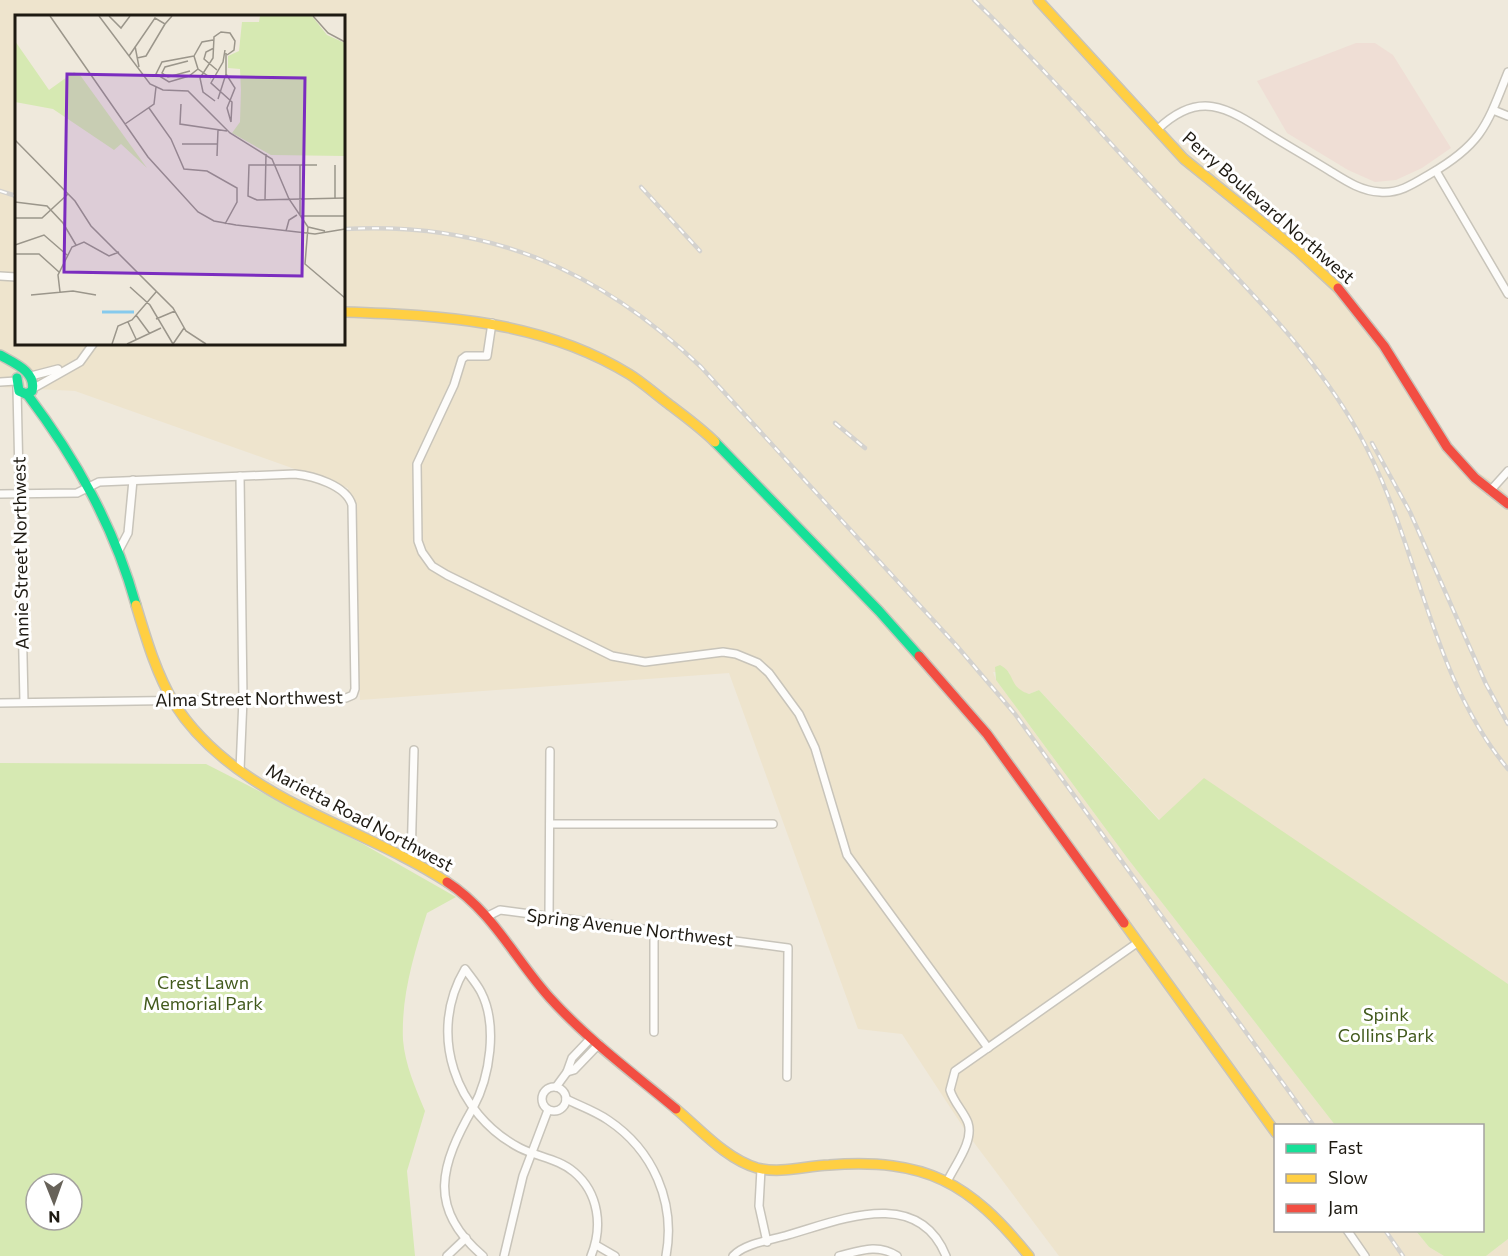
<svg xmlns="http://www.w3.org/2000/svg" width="1508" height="1256" viewBox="0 0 1508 1256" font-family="Commissioner,sans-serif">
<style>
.built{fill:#eee4cd;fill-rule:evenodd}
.industrial{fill:#efded5}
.green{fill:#d6e9b2;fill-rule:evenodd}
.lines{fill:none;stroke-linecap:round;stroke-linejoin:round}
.street-casing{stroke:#c8c4ba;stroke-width:10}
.fast-casing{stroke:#c8c4ba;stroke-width:12}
.slow-casing{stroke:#c8c4ba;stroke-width:12}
.jam-casing{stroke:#c8c4ba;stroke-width:12}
.street{stroke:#fdfcfa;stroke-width:7}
.fast{stroke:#16e098;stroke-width:9}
.slow{stroke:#ffcf43;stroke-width:9}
.jam{stroke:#f24e42;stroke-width:9}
.rail-casing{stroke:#d4d2ce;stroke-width:4.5}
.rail{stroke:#fff;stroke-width:2;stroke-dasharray:7;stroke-linecap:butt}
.labels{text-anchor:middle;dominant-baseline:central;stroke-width:6;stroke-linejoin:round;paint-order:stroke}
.street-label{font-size:18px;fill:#1e1a12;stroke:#fff}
.park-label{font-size:18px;fill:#425a1d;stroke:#fff}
.inset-river{fill:none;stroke:#86caed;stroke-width:3}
.inset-road{fill:none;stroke:#9b968b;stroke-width:1.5}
.view{fill:#7b2cbf;fill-opacity:0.15;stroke:#7b2cbf;stroke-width:3}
.inset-edge{fill:none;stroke:#1e1a12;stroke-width:3}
</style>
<rect width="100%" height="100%" fill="#efe9dc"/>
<g class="built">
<path d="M0,0H1041L1151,121L1207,166L1261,202L1309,252L1357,310L1458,461L1498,484L1508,495V984L1160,820L1039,690L1029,694L1018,691L1012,682L1009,672H993L996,680L1128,859L1335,1125L1276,1126V1230L1416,1231L1429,1247L1444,1256H1059L969,1136L902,1034L858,1029L729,673L360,700L348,488L75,391L0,387ZM16,16H344V344H16Z"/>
<path d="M1508,1239V1256H1486Z"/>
</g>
<path class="industrial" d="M1356,43H1375L1393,55L1451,148L1422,168L1396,180L1375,182L1348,170L1287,133L1257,81Z"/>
<g class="green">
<path d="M1000,665C1016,673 1008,687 1029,694L1039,690L1159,820L1204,778L1508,984V1239L1486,1256H1444L1429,1247L1416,1231L1482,1230V1126L1335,1125L1128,859L996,680L995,667Z"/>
<path d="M0,763L206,764L363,844L456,897L427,913C414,954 401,996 403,1040C405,1065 416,1089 425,1111L407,1171L415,1256H0ZM36,1184H72V1220H36Z"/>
</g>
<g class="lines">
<defs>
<g id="street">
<path d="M1493,110L1508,116"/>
<path d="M1158,129C1199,90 1226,107 1267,133C1288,146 1309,158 1330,171C1346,181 1361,191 1380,192C1399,194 1415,183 1430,174C1482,144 1487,125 1508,72"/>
<path d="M1436,171L1508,294"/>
<path d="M0,276L16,277"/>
<path d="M492,323L487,356H466L462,359L454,385L417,464L418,541L422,552L432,566L447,575L612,656L645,662L723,652L736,654L758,663L769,673L799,714L815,748L847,855L988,1048"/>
<path d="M31,376L58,369"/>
<path d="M0,382L16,381"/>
<path d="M17,388L24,702"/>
<path d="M34,388L80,362L93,344"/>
<path d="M1490,491L1508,471"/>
<path d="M0,494L77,493L99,482L295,474C313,476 346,485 352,505L355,689L353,695L346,698L0,703"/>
<path d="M119,550L128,533L133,480"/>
<path d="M240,770L243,699L240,476"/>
<path d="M550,824H773"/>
<path d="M411,861L414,750"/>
<path d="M488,916L500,910L788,948L787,1077"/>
<path d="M549,917L550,751"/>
<path d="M654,1032V930"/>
<path d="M591,1038L572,1058L567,1072L574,1070L599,1044"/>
<circle cx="554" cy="1099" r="12"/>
<path d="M556,1087L567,1072"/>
<path d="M566,1099C580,1106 595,1111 608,1120C653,1150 676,1202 666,1256"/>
<path d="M761,1169L759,1206L767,1242"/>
<path d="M948,1180C955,1165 974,1141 968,1123C964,1112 954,1103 950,1090L955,1071L1137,943"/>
<path d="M1347,1230L1365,1256"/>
<path d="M596,1245L615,1256"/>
<path d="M447,1256L466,1238"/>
<path d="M483,1256C426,1208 441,1164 473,1108C490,1077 498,1025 481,992C477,984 470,976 465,969C427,1033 455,1114 520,1148C538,1157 559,1159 574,1172C599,1193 603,1227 591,1256"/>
<path d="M504,1256L523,1176L548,1110"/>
<path d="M733,1256C745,1243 772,1240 788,1235C840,1220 918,1186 946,1256"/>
<path d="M839,1256C859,1251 878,1243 897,1256"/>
</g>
<g id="fast">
<path d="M0,355C14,363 37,372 32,391L26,394L19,391L17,378"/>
<path d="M27,394C76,459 114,526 136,605"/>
<path d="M715,442L879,611L919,656"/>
</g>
<g id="slow">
<path d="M1038,0L1184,159L1298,251L1338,288"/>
<path d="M344,312C442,315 543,321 629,374C642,382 654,393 666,402C683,415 700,427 715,442"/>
<path d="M136,605C146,638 156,673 174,703C234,798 358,824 447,882"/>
<path d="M1124,923L1276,1133"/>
<path d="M676,1109C700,1129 726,1159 757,1168C781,1174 805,1166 829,1165C926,1158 969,1182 1029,1256"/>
</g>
<g id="jam">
<path d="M1338,288L1384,346L1447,447L1475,478L1508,504"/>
<path d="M919,656L987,734L1124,923"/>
<path d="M447,882C492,911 515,959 550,998C587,1039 633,1073 676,1109"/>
</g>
</defs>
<use href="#street" class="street-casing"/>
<use href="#fast" class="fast-casing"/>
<use href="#slow" class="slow-casing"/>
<use href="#jam" class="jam-casing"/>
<use href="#street" class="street"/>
<use href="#fast" class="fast"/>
<use href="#slow" class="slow"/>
<use href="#jam" class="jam"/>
<defs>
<g id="rail">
<path d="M974,0C1043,66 1105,139 1171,208C1236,278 1310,347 1357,430C1419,538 1427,672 1508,769"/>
<path d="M641,187L700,251"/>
<path d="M0,191L16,196"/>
<path d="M344,229C487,221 598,269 701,367L956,645L1015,714L1314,1126"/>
<path d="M835,423L865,448"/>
<path d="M1372,443L1410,512L1486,684L1508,724"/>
<path d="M1385,1230L1403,1256"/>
</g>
</defs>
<use href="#rail" class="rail-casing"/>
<use href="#rail" class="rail"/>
</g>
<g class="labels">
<g class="street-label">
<text transform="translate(1269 207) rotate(41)">Perry Boulevard Northwest</text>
<text transform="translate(20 553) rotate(-91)">Annie Street Northwest</text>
<text transform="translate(249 698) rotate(-1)">Alma Street Northwest</text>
<text transform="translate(360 817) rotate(28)">Marietta Road Northwest</text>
<text transform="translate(630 927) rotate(7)">Spring Avenue Northwest</text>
</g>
<g class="park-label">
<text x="203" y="982">Crest Lawn<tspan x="203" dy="21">Memorial Park</tspan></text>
<text x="1386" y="1014">Spink<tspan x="1386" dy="21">Collins Park</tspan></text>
</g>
</g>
<g transform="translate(15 15)">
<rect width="330" height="330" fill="#efe9dc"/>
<path d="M245,1H297L312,20L330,28V141L256,140L217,118L225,107L226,75L225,54L213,53V41L224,36L227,7H244ZM0,26L34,75L59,57L65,60L132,153L106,129L99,135L38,94L0,87Z" fill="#d6e9b2"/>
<path class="inset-river" d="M87,297H119"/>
<path class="inset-road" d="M35,1L133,142L183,197L199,206L221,210L300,219L330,214M84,1L135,69L148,75L173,76L215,118L257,144L274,184L293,212M94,1L106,13L115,1M298,1L313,18L330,27M120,31L124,52M199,33L191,37L189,44L202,55M210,35L208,47L196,68L217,87L216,107M114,41L140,3L150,9L157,1M179,41L147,47L141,59L154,67L174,61L183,54M122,43L131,41L150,9M173,46L150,52L147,58L153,62L175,56M211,59L220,73L212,93L216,107M196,63L183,54L179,41L187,27L198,25M203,84L211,59V38M200,86L188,77L185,63L198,43L199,22L206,17L215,18L220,26L219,35L212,40M166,89L165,109L212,116M134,93L156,124L169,154L192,156L222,173V187L210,209M110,109L139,89L141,72M0,125L60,186L76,211L158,293L171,316L191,329M167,129H202M202,141L203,115M285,150V200M302,150H234L233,181L242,185L330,183M320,183V150M250,185L251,139M0,187L32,191L48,208L61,230M286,201H330M0,203H27L53,179M271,216L274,205L282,200M310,216L293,212L290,249L330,283M0,230L29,220L52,240M0,239H24L44,257M115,272L135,290L158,329M45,277L43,260L57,232L69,227L94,241L104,237M16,280L58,276L81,280M121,300L135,319M141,304L160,296M113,307L121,324M97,329L103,311L117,305L141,277M112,329L146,313M158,329L169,313"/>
<path class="view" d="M52,59L290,63L287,261L49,257Z"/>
<rect width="330" height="330" class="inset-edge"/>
</g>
<rect x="1274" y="1124" width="210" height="108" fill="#ffffff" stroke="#a5a3a0" stroke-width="1.5"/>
<rect x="1286" y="1144" width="30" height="9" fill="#16e098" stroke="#a5a3a0" stroke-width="1.5"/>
<text x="1328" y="1154" font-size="18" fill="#1e1a12">Fast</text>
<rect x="1286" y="1174" width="30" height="9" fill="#ffcf43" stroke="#a5a3a0" stroke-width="1.5"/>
<text x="1328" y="1184" font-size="18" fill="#1e1a12">Slow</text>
<rect x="1286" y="1204" width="30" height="9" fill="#f24e42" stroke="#a5a3a0" stroke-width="1.5"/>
<text x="1328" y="1214" font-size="18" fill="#1e1a12">Jam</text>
<g transform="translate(54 1202) rotate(179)"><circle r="28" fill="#ffffff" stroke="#a5a3a0" stroke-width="1.5"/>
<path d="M0-4.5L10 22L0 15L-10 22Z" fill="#676259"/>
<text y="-9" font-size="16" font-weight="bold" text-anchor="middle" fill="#1e1a12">N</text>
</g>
</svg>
